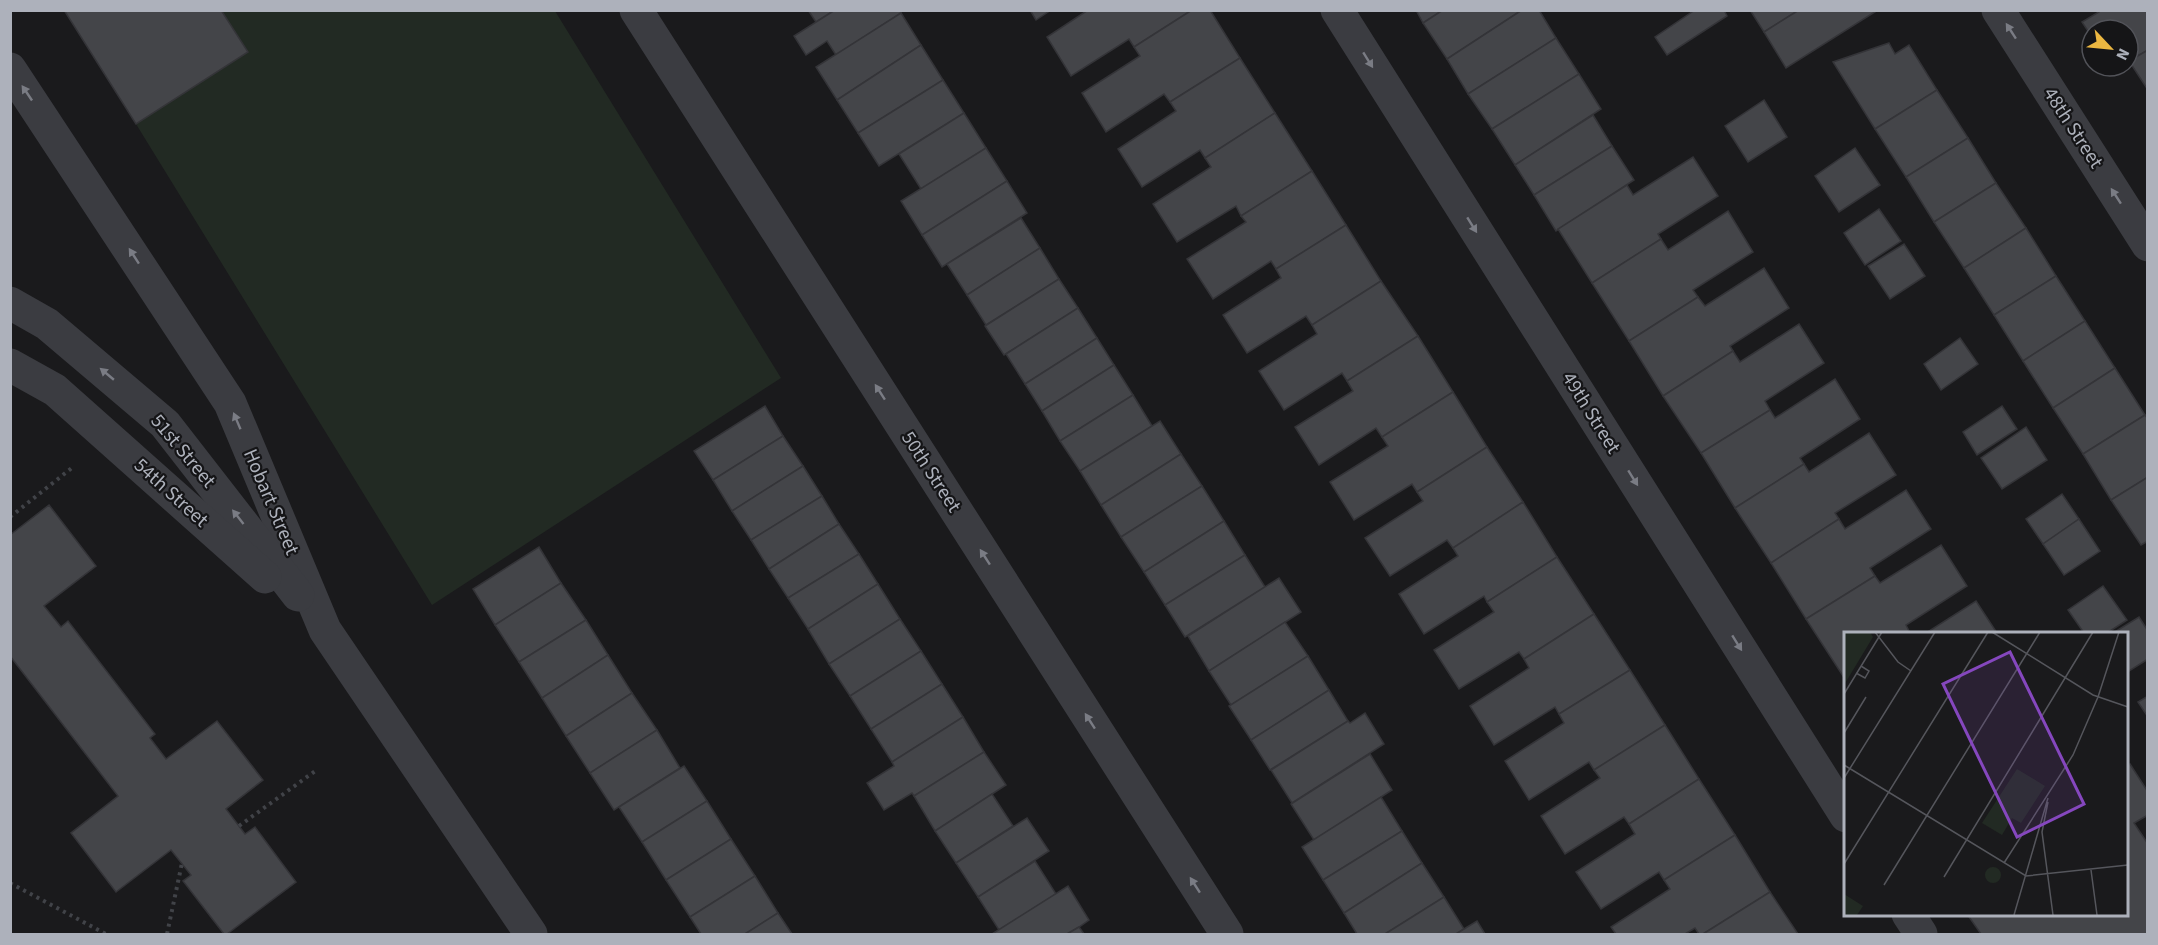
<svg xmlns="http://www.w3.org/2000/svg" width="2158" height="945" viewBox="0 0 2158 945" font-family="'Source Sans 3',sans-serif">
<style>
.green{fill:#222a23}
.building{fill:#444549;stroke:#343438;stroke-width:1.5}
.lines{fill:none;stroke-linecap:round;stroke-linejoin:round}
.path{stroke:#414348;stroke-width:4;stroke-dasharray:3 4.5;stroke-linecap:butt}
.minor{stroke:#3b3c41;stroke-width:33}
.oneway{fill:#7a7c84}
.labels{text-anchor:middle;dominant-baseline:central;stroke-width:4.5;stroke-linejoin:round;paint-order:stroke}
.street-label{font-size:20px;fill:#adb1bb;stroke:#151517}
.inset-road{fill:none;stroke:#55565c;stroke-width:1.5}
.view{fill:#8547be;fill-opacity:0.15;stroke:#8547be;stroke-width:3}
.inset-edge{fill:none;stroke:#adb1bb;stroke-width:3}
</style>
<rect width="100%" height="100%" fill="#1a1a1c"/>
<path class="green" d="M221,11H555L781,378L432,605L136,124Z"/>
<g class="building">
<path d="M64,10H221L248,52L136,124Z"/>
<path d="M808,10H835L816,22Z"/>
<path d="M835,10H899L901,13L836,55L827,41L806,55L794,36Z"/>
<path d="M1030,10H1051L1036,20Z"/>
<path d="M1088,10H1192L1134,47L1129,39L1071,76L1047,37Z"/>
<path d="M1192,10H1210L1240,58L1170,102L1164,94L1106,132L1082,93L1140,56L1134,47Z"/>
<path d="M1416,10H1443L1423,23Z"/>
<path d="M1443,10H1522L1447,59L1423,23Z"/>
<path d="M1522,10H1539L1556,38L1468,94L1447,59Z"/>
<path d="M1695,10H1724L1727,16L1667,55L1655,37Z"/>
<path d="M1750,10H1799L1764,32Z"/>
<path d="M1799,10H1878L1786,68L1764,32Z"/>
<path d="M2098,10H2148V50L2129,61L2128,30H2092V37L2082,22L2099,12Z"/>
<path d="M901,13L921,45L837,100L816,67Z"/>
<path d="M1556,38L1579,74L1492,129L1468,94Z"/>
<path d="M1889,43L1895,54L1909,45L1937,90L1875,129L1833,62Z"/>
<path d="M921,45L943,80L858,133L837,100Z"/>
<path d="M2148,50V90L2129,61Z"/>
<path d="M1240,58L1275,113L1205,158L1200,150L1142,187L1118,149L1176,111L1170,102Z"/>
<path d="M1579,74L1601,109L1515,165L1492,129Z"/>
<path d="M943,80L964,113L879,166L858,133Z"/>
<path d="M1937,90L1968,138L1906,177L1875,129Z"/>
<path d="M1764,100L1787,137L1748,162L1725,126Z"/>
<path d="M964,113L986,148L921,189L899,154Z"/>
<path d="M1275,113L1312,171L1241,216L1236,206L1177,242L1153,204L1211,167L1205,158Z"/>
<path d="M1593,115L1612,146L1534,195L1515,165Z"/>
<path d="M1968,138L1996,183L1934,222L1906,177Z"/>
<path d="M1612,146L1634,180L1556,231L1534,195Z"/>
<path d="M986,148L1007,181L922,235L901,201Z"/>
<path d="M1855,148L1880,185L1839,212L1815,176Z"/>
<path d="M1693,157L1718,196L1658,234L1661,239L1592,283L1558,229L1627,185L1633,195Z"/>
<path d="M1312,171L1346,225L1276,269L1271,261L1213,299L1187,259L1246,222L1241,216Z"/>
<path d="M1007,181L1027,213L942,267L922,235Z"/>
<path d="M1996,183L2026,228L1964,268L1934,222Z"/>
<path d="M1879,209L1901,241L1865,265L1844,233Z"/>
<path d="M1728,211L1753,252L1693,290L1698,297L1629,341L1592,283L1661,239L1668,250Z"/>
<path d="M1021,218L1040,248L967,295L947,264Z"/>
<path d="M1346,225L1381,281L1312,325L1306,316L1247,353L1223,315L1281,278L1276,269Z"/>
<path d="M2026,228L2056,276L1994,315L1964,268Z"/>
<path d="M1904,244L1925,276L1890,299L1868,266Z"/>
<path d="M1040,248L1059,279L986,325L967,295Z"/>
<path d="M1764,268L1789,308L1730,346L1733,351L1663,396L1629,341L1698,297L1705,306Z"/>
<path d="M2056,276L2085,321L2023,361L1994,315Z"/>
<path d="M1059,279L1078,308L1004,355L985,326Z"/>
<path d="M1381,281L1418,336L1347,381L1342,373L1284,410L1259,371L1317,334L1312,325Z"/>
<path d="M1078,308L1097,338L1025,384L1006,354Z"/>
<path d="M2085,321L2115,368L2053,408L2023,361Z"/>
<path d="M1799,324L1824,363L1765,401L1770,410L1701,453L1663,396L1733,351L1740,362Z"/>
<path d="M1418,336L1453,392L1382,437L1376,428L1319,465L1295,427L1353,391L1347,381Z"/>
<path d="M1097,338L1114,365L1042,411L1025,384Z"/>
<path d="M1960,338L1978,364L1941,390L1924,364Z"/>
<path d="M1114,365L1133,395L1060,441L1042,411Z"/>
<path d="M2115,368L2145,415L2083,454L2053,408Z"/>
<path d="M1835,379L1860,419L1800,458L1804,464L1735,508L1701,453L1770,410L1775,418Z"/>
<path d="M1453,392L1487,447L1417,492L1412,484L1354,520L1330,482L1388,446L1382,437Z"/>
<path d="M1133,395L1152,426L1080,471L1060,441Z"/>
<path d="M765,406L783,436L713,480L694,451Z"/>
<path d="M2002,406L2017,429L1977,455L1963,432Z"/>
<path d="M2145,415L2148,419V477L2111,500L2083,454Z"/>
<path d="M1160,421L1181,454L1101,505L1080,471Z"/>
<path d="M2026,427L2047,460L2002,489L1981,458Z"/>
<path d="M1869,433L1896,475L1835,513L1839,519L1771,563L1735,508L1804,464L1809,472Z"/>
<path d="M783,436L803,466L732,511L713,480Z"/>
<path d="M1487,447L1523,502L1453,548L1447,540L1390,576L1365,538L1423,501L1417,492Z"/>
<path d="M1181,454L1202,486L1121,537L1101,505Z"/>
<path d="M803,466L822,496L751,540L732,511Z"/>
<path d="M2148,477V541L2141,545L2111,500Z"/>
<path d="M1202,486L1224,521L1144,572L1121,537Z"/>
<path d="M1906,490L1931,529L1870,568L1875,576L1806,619L1771,563L1839,519L1845,529Z"/>
<path d="M2062,494L2079,519L2043,544L2026,519Z"/>
<path d="M822,496L839,524L769,569L751,540Z"/>
<path d="M1523,502L1557,557L1487,602L1484,596L1424,634L1399,594L1458,556L1453,548Z"/>
<path d="M49,505L96,566L44,606L61,627L68,621L155,734L150,738L166,759L217,721L263,780L226,809L245,834L255,827L296,882L227,934H224L183,881L191,875L171,850L116,892L71,833L118,796L10,656V535Z"/>
<path d="M2079,519L2100,551L2064,575L2043,544Z"/>
<path d="M1224,521L1245,555L1165,605L1144,572Z"/>
<path d="M839,524L859,554L788,598L769,569Z"/>
<path d="M1941,545L1967,586L1906,625L1910,633H1846V674L1843,676L1806,619L1875,576L1880,583Z"/>
<path d="M539,547L561,583L495,625L473,589Z"/>
<path d="M859,554L878,584L808,629L788,598Z"/>
<path d="M1245,555L1265,587L1185,637L1165,605Z"/>
<path d="M1557,557L1594,614L1524,659L1519,652L1459,689L1434,650L1494,612L1487,602Z"/>
<path d="M1279,578L1301,612L1209,671L1188,636Z"/>
<path d="M561,583L586,620L519,662L495,625Z"/>
<path d="M878,584L900,619L829,664L808,629Z"/>
<path d="M2103,586L2127,620L2107,633H2084L2068,610Z"/>
<path d="M1976,601L1997,633H1926Z"/>
<path d="M1594,614L1630,670L1559,714L1555,707L1494,745L1470,706L1529,668L1524,659Z"/>
<path d="M2139,617L2148,631V659L2126,673V633H2113Z"/>
<path d="M900,619L921,651L850,696L829,664Z"/>
<path d="M586,620L608,655L542,698L519,662Z"/>
<path d="M1285,622L1308,656L1231,705L1209,671Z"/>
<path d="M921,651L942,684L871,729L850,696Z"/>
<path d="M608,655L632,693L566,736L542,698Z"/>
<path d="M1308,656L1329,690L1251,740L1229,706Z"/>
<path d="M1630,670L1665,725L1594,770L1589,762L1529,800L1505,761L1564,723L1559,714Z"/>
<path d="M942,684L963,717L892,762L871,729Z"/>
<path d="M1329,690L1348,721L1270,770L1251,740Z"/>
<path d="M632,693L657,730L590,773L566,736Z"/>
<path d="M2148,696V717L2138,702Z"/>
<path d="M1365,713L1384,744L1292,803L1271,770L1348,721L1350,723Z"/>
<path d="M963,717L984,752L914,796L912,793L884,810L867,783L894,766L892,762Z"/>
<path d="M1665,725L1699,779L1629,824L1624,817L1565,854L1541,816L1600,778L1594,770Z"/>
<path d="M657,730L680,768L614,810L590,773Z"/>
<path d="M984,752L1006,785L935,831L914,796Z"/>
<path d="M1370,754L1392,790L1314,840L1291,804Z"/>
<path d="M2130,764L2148,792V815L2134,823L2148,844V934H1981L1967,914H2073L2075,916L2079,914H2126V766Z"/>
<path d="M684,766L707,801L642,842L619,807Z"/>
<path d="M1699,779L1735,835L1664,880L1659,872L1601,909L1576,872L1635,834L1629,824Z"/>
<path d="M992,794L1013,826L956,863L935,831Z"/>
<path d="M1381,797L1402,831L1323,880L1302,847Z"/>
<path d="M707,801L731,839L666,880L642,842Z"/>
<path d="M1027,818L1049,851L978,897L956,863Z"/>
<path d="M1402,831L1422,863L1344,913L1323,880Z"/>
<path d="M1735,835L1770,892L1703,934H1699L1695,928L1685,934H1616L1611,927L1670,889L1664,880Z"/>
<path d="M731,839L755,876L690,917L666,880Z"/>
<path d="M1035,861L1056,894L999,930L978,897Z"/>
<path d="M1422,863L1444,897L1385,934H1357L1344,913Z"/>
<path d="M755,876L778,913L745,934H701L690,917Z"/>
<path d="M1068,886L1089,920L1079,927L1067,934H992Z"/>
<path d="M1770,892L1798,934H1703Z"/>
<path d="M1444,897L1464,929L1456,934H1385Z"/>
<path d="M778,913L792,934H745Z"/>
<path d="M1477,921L1485,934H1456L1464,929Z"/>
<path d="M1079,927L1084,934H1067Z"/>
</g>
<g class="lines">
<g class="path">
<path d="M10,517L73,467"/>
<path d="M239,826L318,769"/>
<path d="M10,883L106,934"/>
<path d="M167,934L182,863"/>
</g>
<g class="minor">
<path d="M636,10L1227,934"/>
<path d="M1337,10L1846,816"/>
<path d="M1998,10L2148,245"/>
<path d="M10,69L230,403L325,630L531,934"/>
<path d="M10,303L47,324L165,424L298,595"/>
<path d="M10,365L55,390L265,577"/>
<path d="M1908,914L1921,934"/>
</g>
</g>
<defs><path id="oneway-solid" d="M-6-.8H1V-3.2L6.5 0L1 3.2V.8H-6Z" transform="scale(1.5)"/></defs>
<g class="oneway">
<use href="#oneway-solid" transform="translate(2011 31) rotate(-123)"/>
<use href="#oneway-solid" transform="translate(1368 60) rotate(58)"/>
<use href="#oneway-solid" transform="translate(27 93) rotate(-124)"/>
<use href="#oneway-solid" transform="translate(2116 196) rotate(-123)"/>
<use href="#oneway-solid" transform="translate(1472 225) rotate(58)"/>
<use href="#oneway-solid" transform="translate(134 256) rotate(-123)"/>
<use href="#oneway-solid" transform="translate(107 374) rotate(-140)"/>
<use href="#oneway-solid" transform="translate(880 392) rotate(-123)"/>
<use href="#oneway-solid" transform="translate(237 421) rotate(-113)"/>
<use href="#oneway-solid" transform="translate(1633 478) rotate(58)"/>
<use href="#oneway-solid" transform="translate(238 517) rotate(-128)"/>
<use href="#oneway-solid" transform="translate(985 557) rotate(-123)"/>
<use href="#oneway-solid" transform="translate(1737 643) rotate(58)"/>
<use href="#oneway-solid" transform="translate(1090 721) rotate(-123)"/>
<use href="#oneway-solid" transform="translate(1195 885) rotate(-123)"/>
</g>
<g class="labels">
<g class="street-label">
<text transform="translate(2073 128) rotate(57)">48th Street</text>
<text transform="translate(1591 413) rotate(58)">49th Street</text>
<text transform="translate(183 451) rotate(50)">51st Street</text>
<text transform="translate(931 472) rotate(57)">50th Street</text>
<text transform="translate(171 493) rotate(42)">54th Street</text>
<text transform="translate(271 502) rotate(67)">Hobart Street</text>
</g>
</g>
<g transform="translate(1844 632)">
<rect width="284" height="284" fill="#1a1a1c"/>
<path d="M0,0H26L29,5L0,53ZM173,137L201,154L177,191L168,186L158,203L138,191ZM141 243a8 8 0 1 1 16 0a8 8 0 1 1-16 0ZM0,262L19,274L13,283H0Z" fill="#222a23"/>
<path class="inset-road" d="M31,0L54,30L67,39M148,0L249,63L284,75M12,41L21,46L25,39L17,34M0,62L38,0M0,101L22,65M0,133L182,244L284,233M0,146L91,0M204,170L198,200L209,283M160,231L229,123L254,65L275,0M0,232L144,0M247,238L253,283M100,245L249,0M40,253L196,0M170,283L204,166"/>
<path class="view" d="M166,20L240,172L173,205L99,52Z"/>
<rect width="284" height="284" class="inset-edge"/>
</g>
<rect width="2158" height="945" fill="none" stroke="#adb1bb" stroke-width="24"/>
<g transform="translate(2110 48) rotate(116)"><circle r="28" fill="#151517" stroke="#525359" stroke-width="1.5"/>
<path d="M0-4.5L10 22L0 15L-10 22Z" fill="#ecb741"/>
<text y="-9" font-size="16" font-weight="bold" text-anchor="middle" fill="#adb1bb">N</text>
</g>
</svg>
